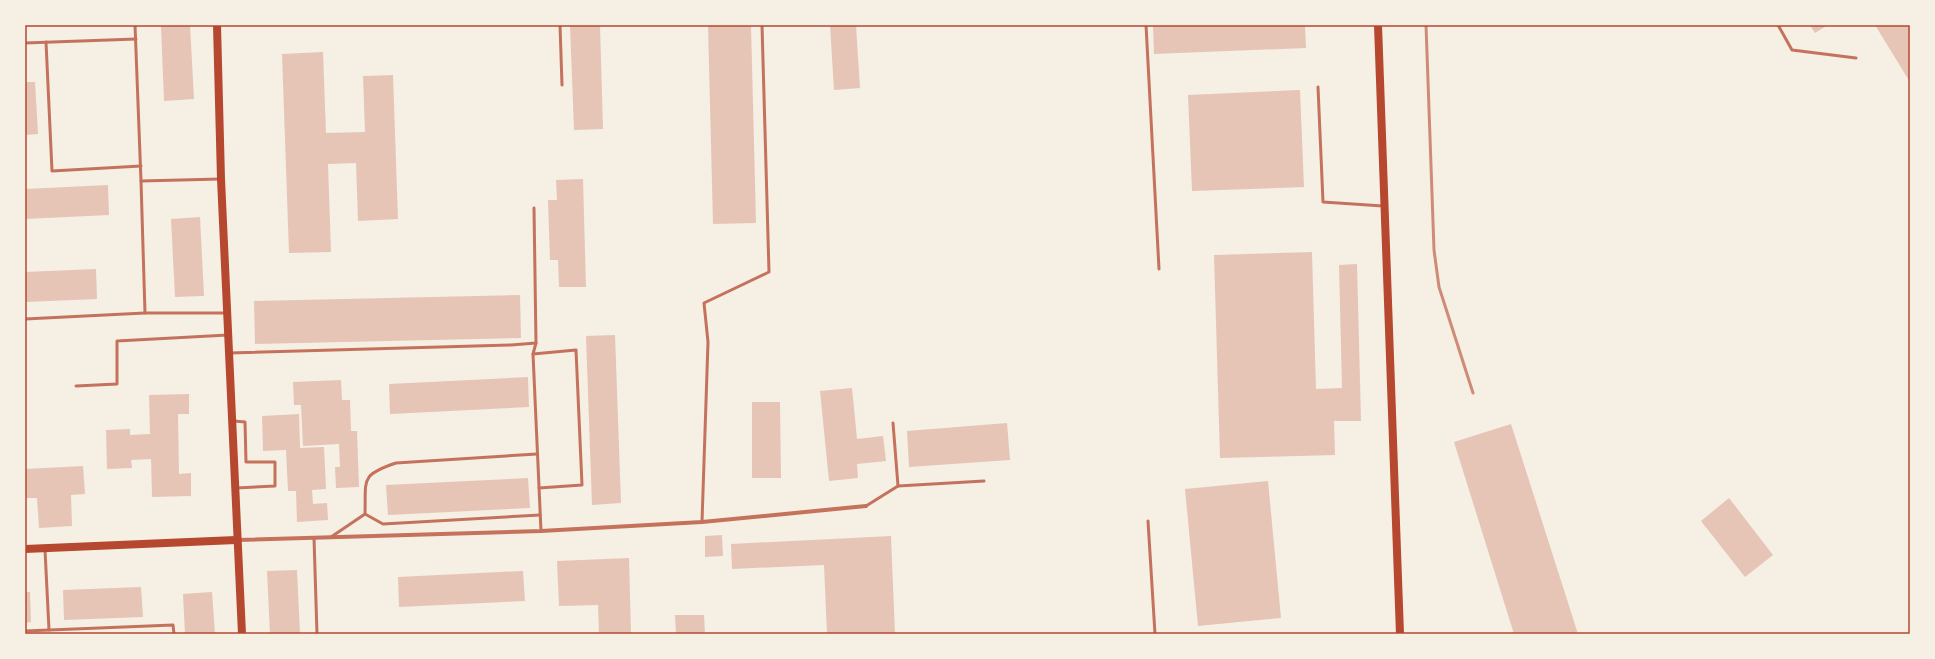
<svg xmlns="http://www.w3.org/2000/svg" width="1935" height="659" viewBox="0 0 1935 659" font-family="Raleway,sans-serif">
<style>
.building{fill:#e6c5b7}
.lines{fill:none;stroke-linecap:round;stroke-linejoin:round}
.service{stroke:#c5725c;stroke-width:3}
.minor{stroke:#c5725c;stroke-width:4}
.secondary{stroke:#b5482f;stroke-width:8}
.rail{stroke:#cf8b77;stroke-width:3}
.neatline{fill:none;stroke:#b5482f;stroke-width:1.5}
</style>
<rect width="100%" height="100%" fill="#f6efe4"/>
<g class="building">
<path d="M161,25H190L194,99L164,101Z"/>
<path d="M570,25H600L603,129L574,130Z"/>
<path d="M708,25H751L756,223L713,224Z"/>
<path d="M830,25H856L860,88L834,90Z"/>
<path d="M1153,25H1305L1306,48L1154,54Z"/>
<path d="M1810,25H1828L1815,33Z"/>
<path d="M1875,25H1910V82Z"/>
<path d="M323,52L326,133L365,132L363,76L393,75L398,219L358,221L356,163L328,164L331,252L289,253L282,54Z"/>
<path d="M25,82H35L38,134L25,135Z"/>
<path d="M1300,90L1304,187L1192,191L1188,95Z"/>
<path d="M583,179L586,287H559L558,260H550L548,200H557L556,180Z"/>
<path d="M108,185L109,215L25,219V189Z"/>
<path d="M200,217L204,296L175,297L171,219Z"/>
<path d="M1312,252L1316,389L1342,388L1339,265L1357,264L1361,421H1334L1335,455L1220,458L1214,255Z"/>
<path d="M96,269L97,299L25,302V272Z"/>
<path d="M520,295L521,338L255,344L254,301Z"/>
<path d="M615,335L621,503L592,505L586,336Z"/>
<path d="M528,377L529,407L390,414L389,384Z"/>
<path d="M341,380L342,400H350L351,431H357L359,487L336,488L335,467H340L339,444L303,446L301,405H294L293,382Z"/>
<path d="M852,388L857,439L883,436L886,461L857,464L858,478L829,481L820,391Z"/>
<path d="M189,394V414H178L179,474L191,473V496L152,497L151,459L131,460L132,468L107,469L106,430L130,429V435L150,434L149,395Z"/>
<path d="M752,402H780L781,478H752Z"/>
<path d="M299,414L300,448L324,447L326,489L312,490L313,504L327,503L328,520L297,522L296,491H288L286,450L263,451L262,416Z"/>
<path d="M1007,423L1010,460L909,467L907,431Z"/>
<path d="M1511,424L1578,634H1514L1454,442Z"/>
<path d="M83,466L85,494L71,495L72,526L39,528L37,498H25V469Z"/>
<path d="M528,478L530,508L388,515L386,485Z"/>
<path d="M1268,481L1281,618L1198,626L1185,489Z"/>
<path d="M1729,498L1773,555L1745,577L1701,521Z"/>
<path d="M722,535L723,556L705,557V536Z"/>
<path d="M891,536L895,634H827L824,565L732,569L731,544Z"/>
<path d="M629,558L631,634H599L598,605L559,606L557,561Z"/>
<path d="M297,570L300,634H270L267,571Z"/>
<path d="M523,571L525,601L399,607L398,577Z"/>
<path d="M141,587L143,617L64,620L63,590Z"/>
<path d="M25,592H30L31,622L25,623Z"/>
<path d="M212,592L215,634H185L183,594Z"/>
<path d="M675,615H704L705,634H676Z"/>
</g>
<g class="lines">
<g class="service">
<path d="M135,25L141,181L220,179"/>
<path d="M560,25L562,85"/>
<path d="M1146,25L1159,269"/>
<path d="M1778,25L1792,50L1856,58"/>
<path d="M46,42L52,171L141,166"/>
<path d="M25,43L136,39"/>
<path d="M1318,87L1323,202L1383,206"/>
<path d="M141,181L145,313"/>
<path d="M25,319L145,313H227"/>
<path d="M536,343L533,354L541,531"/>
<path d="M229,353L511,345L536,343L534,208"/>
<path d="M533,354L576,350L582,485L539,488"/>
<path d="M76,386L117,384V341L228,335"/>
<path d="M234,421L245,422L246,462H275V486L236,488"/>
<path d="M893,423L898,486L984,481"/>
<path d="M866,506L898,486"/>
<path d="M365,514L383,524L540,515"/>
<path d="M1148,521L1155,634"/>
<path d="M702,522L708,342L704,303L769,272L762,25"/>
<path d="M331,537L365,514C366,479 360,475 396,463L537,454"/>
<path d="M314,538L317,634"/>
<path d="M45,550L49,630"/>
<path d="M25,631L173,625L174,634"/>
</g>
<path class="minor" d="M238,540L541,531L702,522L866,506"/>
<g class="secondary">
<path d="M217,25L221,179L242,634"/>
<path d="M1378,25L1400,634"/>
<path d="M25,549L236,540"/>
</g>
<path class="rail" d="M1426,25L1434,250L1439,287L1473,393"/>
</g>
<rect width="1935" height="659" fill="none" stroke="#f6efe4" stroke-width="52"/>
<rect x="26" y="26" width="1883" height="607" class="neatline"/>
</svg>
